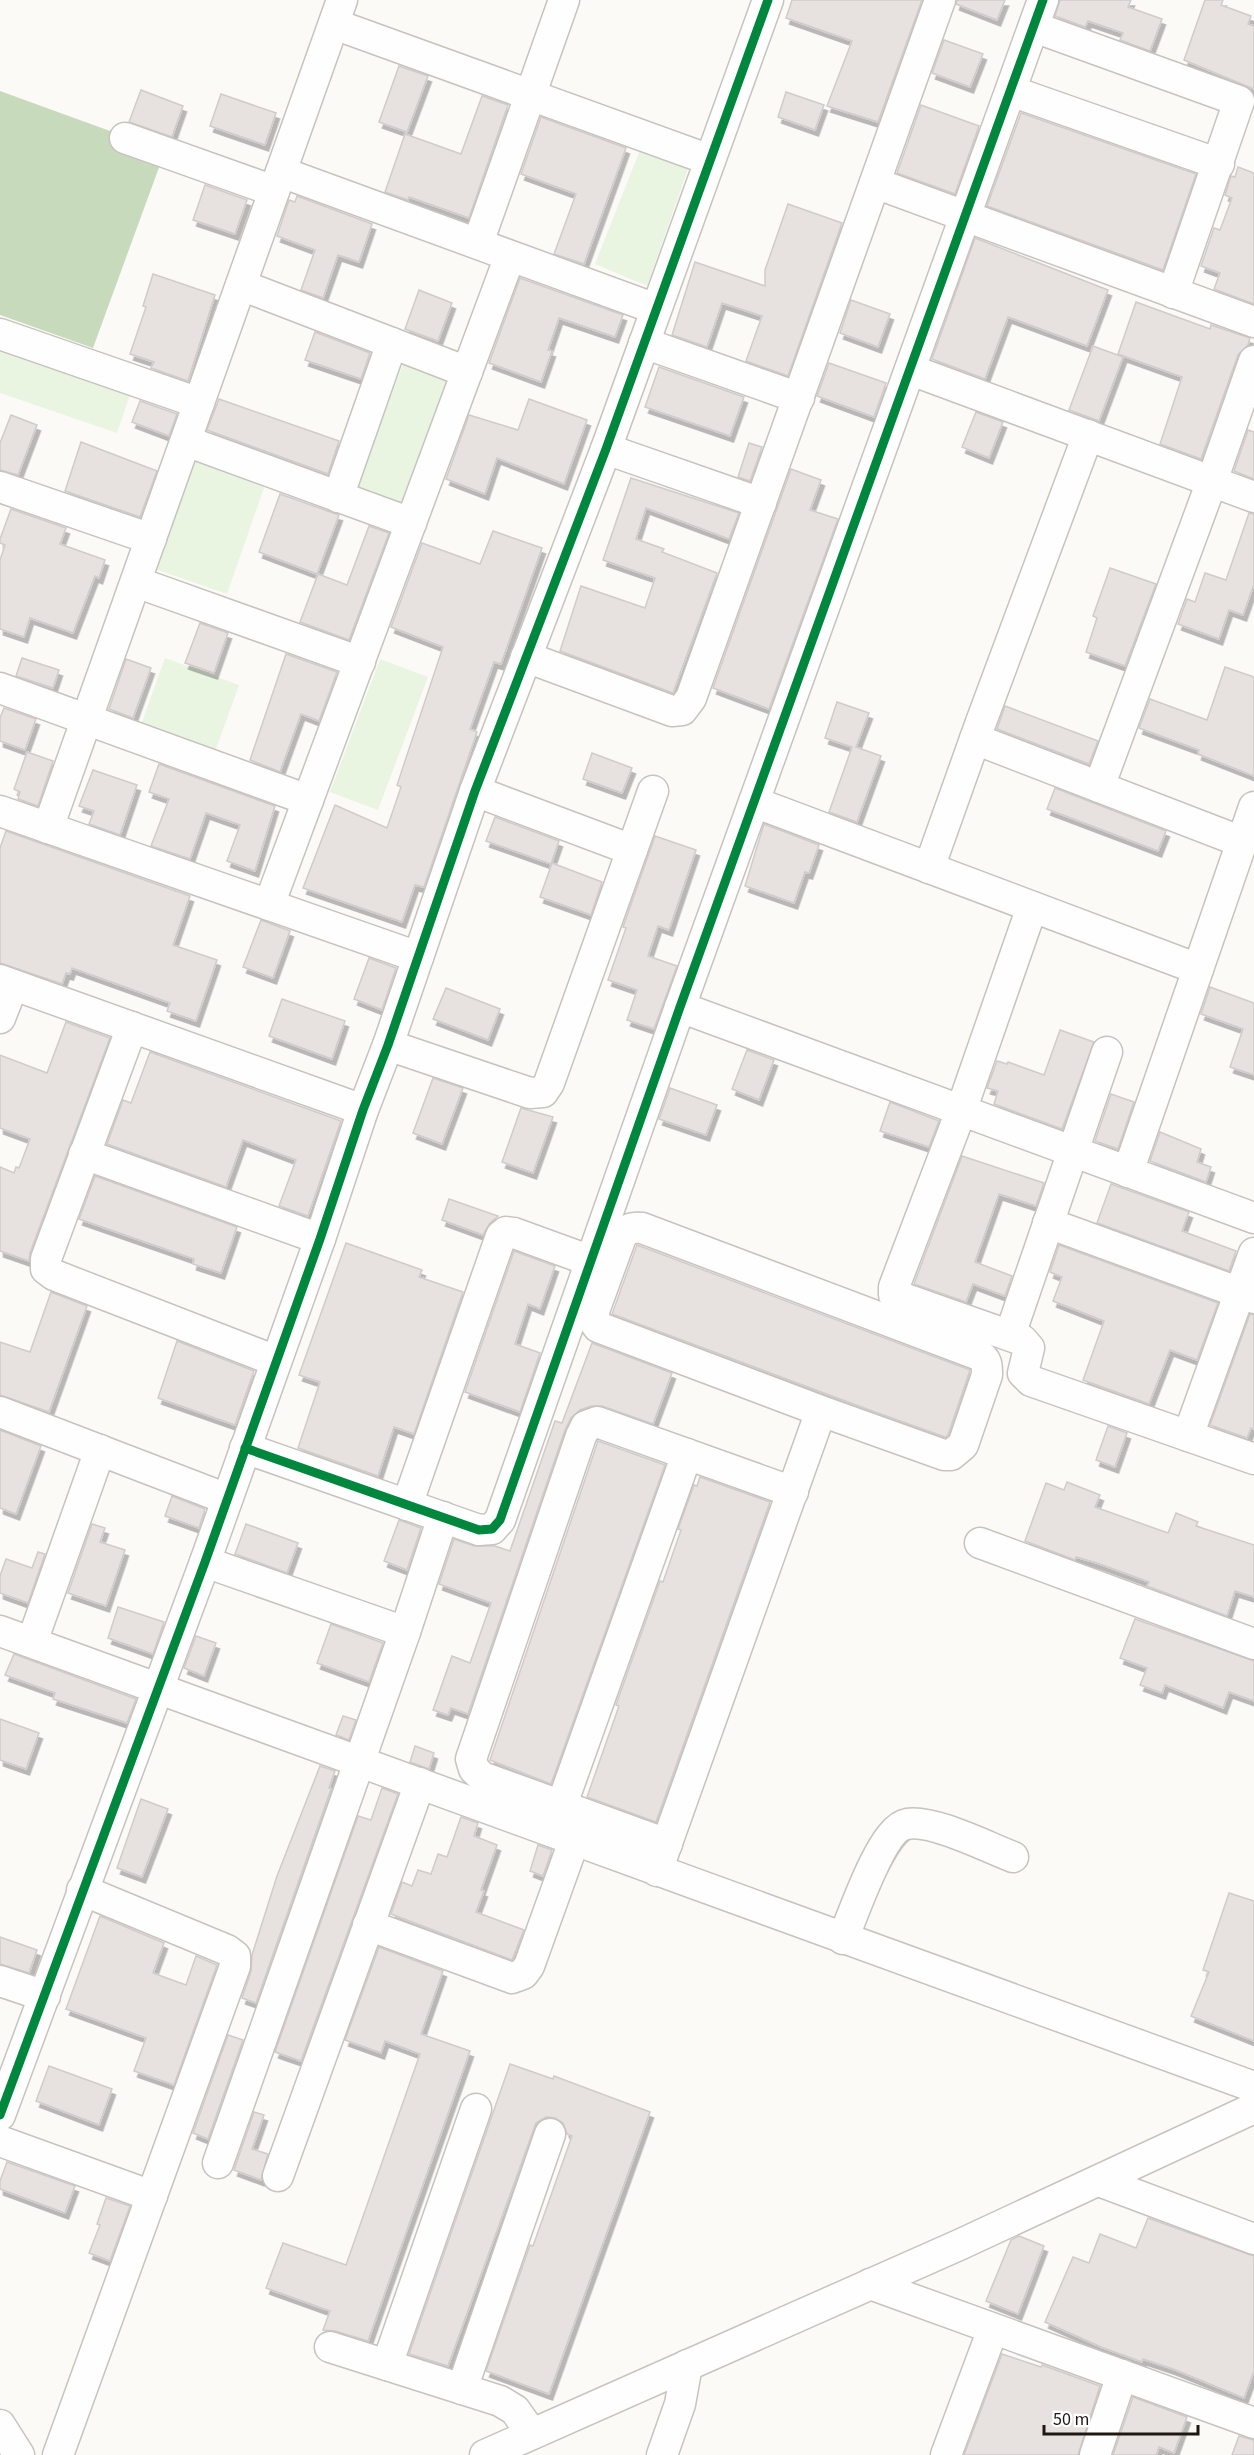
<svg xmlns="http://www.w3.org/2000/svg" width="1254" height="2455" viewBox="0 0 1254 2455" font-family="'Source Sans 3',sans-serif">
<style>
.green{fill:#e9f5e1}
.forest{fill:#c7dbbc}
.building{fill:#e7e1e0;stroke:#d1cbca;stroke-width:1.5;filter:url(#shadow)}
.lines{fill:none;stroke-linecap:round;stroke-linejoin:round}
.minor-casing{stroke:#c7c3be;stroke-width:33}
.minor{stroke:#fffefe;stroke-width:30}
.cycleway-casing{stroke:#fff;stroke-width:13}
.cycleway{stroke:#00873e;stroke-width:9}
</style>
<defs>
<filter id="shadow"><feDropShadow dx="3.5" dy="6" stdDeviation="0" flood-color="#0004"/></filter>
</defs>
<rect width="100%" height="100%" fill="#fcfaf7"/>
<g class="green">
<path d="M640,150L688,169L647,286L595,264Z"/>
<path d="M0,347L131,392L117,433L0,393Z"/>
<path d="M405,359L453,377L403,510L355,492Z"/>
<path d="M194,460L265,485L227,594L155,569Z"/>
<path d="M165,658L239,685L216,749L142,722Z"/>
<path d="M380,659L428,677L378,810L330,792Z"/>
</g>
<path class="forest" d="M0,91L165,151L93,348L0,315Z"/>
<g class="building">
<path d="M792,0H922L878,122L827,106L852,41L786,18Z"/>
<path d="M957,0H1005L997,20L956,4Z"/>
<path d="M1060,0H1131L1128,7L1162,19L1150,51L1120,40L1123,33L1088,21L1085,27L1055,16Z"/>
<path d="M1205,0H1223L1221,5L1251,16L1248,24L1254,26V89L1184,60Z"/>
<path d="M944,40L983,54L970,87L932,73Z"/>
<path d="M399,66L428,76L407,132L379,122Z"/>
<path d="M141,90L183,106L172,137L129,122Z"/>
<path d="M786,92L824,105L815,130L778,117Z"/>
<path d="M221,94L276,113L265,145L210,126Z"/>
<path d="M482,96L508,105L469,218L409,197L408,200L385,192L405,134L461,154Z"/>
<path d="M921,105L979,126L955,194L897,173Z"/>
<path d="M1021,113L1196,174L1163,270L987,206Z"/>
<path d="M541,117L626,148L584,264L554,254L576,194L521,174Z"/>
<path d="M1238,167L1254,173V304L1214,289L1220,273L1201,266L1214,228L1220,230L1232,198L1225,195L1231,176L1235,177Z"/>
<path d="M205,185L247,200L235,234L193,220Z"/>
<path d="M297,196L372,224L359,262L338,255L323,298L301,290L315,250L277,236L289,200L295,202Z"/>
<path d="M788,204L842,223L788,376L746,361L762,316L722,303L707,347L672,335L695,262L765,286V270Z"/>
<path d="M975,238L1108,290L1087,346L1008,317L985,379L932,359Z"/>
<path d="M153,274L215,295L188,381L151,368L154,362L130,354L146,307L143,306Z"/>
<path d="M520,278L623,315L615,337L559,318L548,350L552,351L541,382L489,363Z"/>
<path d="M419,290L452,303L438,341L405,329Z"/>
<path d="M851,300L890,314L878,347L840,333Z"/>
<path d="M1136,302L1210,329L1211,325L1250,338L1248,345L1238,355L1201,459L1160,444L1182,377L1118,354Z"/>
<path d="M315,332L370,353L361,379L305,360Z"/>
<path d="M1093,346L1123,357L1099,421L1069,410Z"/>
<path d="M829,363L886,383L874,417L817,396Z"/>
<path d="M659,367L744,397L730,436L645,407Z"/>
<path d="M219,399L339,441L328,474L207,430Z"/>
<path d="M529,399L587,420L564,484L497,458L485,494L446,479L469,415L518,430Z"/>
<path d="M140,401L177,414L169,436L132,422Z"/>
<path d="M976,412L1003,422L989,458L962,447Z"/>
<path d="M11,415L37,425L18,475L0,470V443Z"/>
<path d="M1248,430L1254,432V479L1234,471Z"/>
<path d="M81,442L157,471L140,517L65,491Z"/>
<path d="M749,443L762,447L750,481L738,477Z"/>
<path d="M791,469L821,480L810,510L838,519L769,709L713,688Z"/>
<path d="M631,478L739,513L729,539L646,508L636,539L664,549L662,552L717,573L673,693L560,651L581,586L645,608L655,578L603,560Z"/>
<path d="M280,494L339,515L317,574L259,552Z"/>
<path d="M11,509L66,528L60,544L105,560L99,578L95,576L73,633L30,618L24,637L0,629V560L5,545L0,543V539Z"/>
<path d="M1249,513L1254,514V584L1243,615L1229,610L1219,639L1178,624L1187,599L1195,602L1205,573L1226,580Z"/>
<path d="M369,526L389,533L349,640L300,622L318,574L347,585Z"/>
<path d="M493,531L542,548L501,664L494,662L470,729L477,732L424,887L415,885L402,922L303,888L335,805L387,828L401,787L397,785L443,647L391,627L422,543L480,564Z"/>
<path d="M1110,568L1156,584L1125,666L1086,652L1097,618L1093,616Z"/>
<path d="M200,623L228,633L214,673L185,663Z"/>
<path d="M286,654L337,672L319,721L301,714L280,772L250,760Z"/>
<path d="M22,658L59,670L53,688L16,676Z"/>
<path d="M126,659L151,668L133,718L109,709Z"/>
<path d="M1225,667L1254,677V776L1198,754L1199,750L1139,728L1150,699L1207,720Z"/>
<path d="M837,702L869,713L856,747L881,756L857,822L829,812L852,747L825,738Z"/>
<path d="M1005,706L1098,741L1089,764L997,729Z"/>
<path d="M4,708L36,719L25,750L0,741V718Z"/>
<path d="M27,752L53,761L38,806L18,799L20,792L14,789Z"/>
<path d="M592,753L632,768L622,793L583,779Z"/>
<path d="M159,764L275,806L255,871L227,861L240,825L206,813L190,859L151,846L169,799L149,792Z"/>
<path d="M93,770L137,785L120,835L89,824L94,811L79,806Z"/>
<path d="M1055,788L1166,831L1158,851L1047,809Z"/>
<path d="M495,817L559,841L551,864L486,841Z"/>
<path d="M764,824L819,845L809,873L805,872L794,903L745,886Z"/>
<path d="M6,831L190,896L173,945L217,960L196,1021L167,1011L170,1003L72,968L70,974L66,973L62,984L0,963V848Z"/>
<path d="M655,836L696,850L669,930L658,926L648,956L677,966L654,1029L627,1020L637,990L608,980L626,928L623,927Z"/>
<path d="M552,863L602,882L591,915L540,897Z"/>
<path d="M261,920L290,931L273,978L243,967Z"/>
<path d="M369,958L396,968L382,1010L354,999Z"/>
<path d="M1210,987L1254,1003V1075L1230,1067L1243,1029L1201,1014Z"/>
<path d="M446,988L500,1009L488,1040L433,1019Z"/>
<path d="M282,999L345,1021L332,1059L269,1036Z"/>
<path d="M66,1022L110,1038L30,1253L29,1261L0,1251V1167L14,1173L16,1167L19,1168L30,1139L0,1128V1055L47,1073Z"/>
<path d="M1060,1030L1094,1042L1062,1129L994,1104L998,1091L987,1088L997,1061L1007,1064L1008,1062L1044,1075Z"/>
<path d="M747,1050L774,1060L759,1100L732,1089Z"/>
<path d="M150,1052L341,1121L308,1216L279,1206L296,1160L243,1140L226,1187L107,1144L123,1100L131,1103Z"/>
<path d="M433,1078L463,1088L442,1144L413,1133Z"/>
<path d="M670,1088L717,1105L706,1135L659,1119Z"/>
<path d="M1111,1094L1134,1102L1118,1149L1095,1141Z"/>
<path d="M890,1102L939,1121L929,1147L880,1131Z"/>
<path d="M521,1108L553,1117L533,1173L502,1162Z"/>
<path d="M1160,1132L1201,1149L1197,1162L1211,1167L1206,1182L1150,1161Z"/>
<path d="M962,1156L1044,1183L1036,1206L999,1194L975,1262L1012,1276L1005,1296L973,1284L966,1302L914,1284Z"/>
<path d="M95,1176L237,1227L221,1273L193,1264L194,1259L79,1219Z"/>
<path d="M1111,1184L1189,1212L1182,1231L1236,1251L1229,1271L1097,1223Z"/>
<path d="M449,1199L498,1216L497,1217L490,1223L483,1235L442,1220Z"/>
<path d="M346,1243L422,1270L419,1277L463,1292L414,1434L394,1427L378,1476L298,1448L320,1382L299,1375Z"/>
<path d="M637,1245L970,1370L948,1435L945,1437L875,1412L612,1314Z"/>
<path d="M1059,1245L1218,1303L1197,1360L1170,1350L1149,1404L1083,1380L1104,1321L1053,1301L1062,1277L1050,1272Z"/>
<path d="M514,1251L555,1266L540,1309L528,1304L515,1344L540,1353L520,1412L465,1392Z"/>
<path d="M51,1292L87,1306L49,1412L0,1395V1342L30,1352Z"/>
<path d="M1250,1314L1254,1315V1429L1251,1428L1247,1438L1210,1425Z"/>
<path d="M177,1341L254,1371L235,1425L158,1398Z"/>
<path d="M592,1343L672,1373L653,1424L602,1406H591L580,1410L571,1418L565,1430L468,1714L451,1708L448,1715L433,1710L452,1656L470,1663L491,1603L439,1584L454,1539L474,1546H495L510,1551L555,1421L562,1423Z"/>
<path d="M1108,1426L1127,1433L1115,1467L1096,1460Z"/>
<path d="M0,1430L41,1446L16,1514L0,1508Z"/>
<path d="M598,1441L665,1465L551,1784L490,1760Z"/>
<path d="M700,1477L770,1502L656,1822L587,1797L619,1706L616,1705L660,1581L663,1582L681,1530L678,1529L694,1485L697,1486Z"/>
<path d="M1067,1482L1100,1495L1095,1507L1168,1533L1176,1513L1198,1522L1196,1526L1254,1545V1597L1235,1591L1227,1616L1147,1586L1149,1582L1097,1563L1076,1557L1075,1560L1025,1541L1046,1483L1064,1490Z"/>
<path d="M172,1496L205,1509L199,1528L165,1516Z"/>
<path d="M399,1520L421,1528L407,1570L384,1561Z"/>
<path d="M92,1524L105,1528L100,1542L125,1550L106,1606L68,1593Z"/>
<path d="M246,1524L298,1543L287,1573L235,1554Z"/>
<path d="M38,1552L45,1554L28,1603L0,1593V1576L6,1559L32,1568Z"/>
<path d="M118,1607L164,1622L153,1654L108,1638Z"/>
<path d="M1135,1619L1254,1661V1701L1229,1692L1223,1708L1165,1685L1162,1693L1140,1685L1147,1668L1120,1658Z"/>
<path d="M331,1624L383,1643L369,1682L317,1663Z"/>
<path d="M196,1636L216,1643L204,1676L184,1668Z"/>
<path d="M14,1654L136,1699L127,1723L53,1699L55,1693L5,1675Z"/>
<path d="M343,1716L356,1720L349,1740L336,1735Z"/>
<path d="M0,1719L39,1733L26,1769L0,1760Z"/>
<path d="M415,1746L434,1753L429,1769L410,1762Z"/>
<path d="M320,1766L335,1771L329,1788L331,1789L256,2003L242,1998L251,1971L252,1955L277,1876Z"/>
<path d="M382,1788L398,1794L301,2061L275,2052L358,1816L371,1820Z"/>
<path d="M141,1799L168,1809L142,1877L117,1868Z"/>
<path d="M461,1817L478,1823L474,1836L497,1845L481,1890L484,1891L476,1912L524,1930L512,1960L391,1914L402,1882L412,1886L418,1870L431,1874L438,1854L447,1857Z"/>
<path d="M538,1845L552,1850L543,1876L530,1871Z"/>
<path d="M1229,1893L1254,1901V2041L1191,2016L1209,1972L1203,1970Z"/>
<path d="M100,1916L164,1943L153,1973L186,1985L196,1956L217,1965L174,2085L134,2071L146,2038L66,2009Z"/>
<path d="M0,1937L37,1950L29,1973L0,1964Z"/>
<path d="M379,1947L443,1971L421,2034L470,2051L368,2341L335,2331L323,2330L330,2311L266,2288L283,2243L346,2265L420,2054L385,2041L381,2053L345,2040Z"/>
<path d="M228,2035L243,2040L208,2139L193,2133Z"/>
<path d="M510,2064L553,2079L554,2076L650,2112L549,2394L486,2371L530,2245L533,2246L572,2136L567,2134L563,2123L555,2118L546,2117L536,2123L448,2366L409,2354Z"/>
<path d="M49,2066L112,2089L99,2125L36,2101Z"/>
<path d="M254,2112L264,2115L252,2149L268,2154L261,2180L234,2170Z"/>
<path d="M7,2162L75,2186L65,2213L0,2189V2181Z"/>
<path d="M106,2198L130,2206L110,2261L89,2253L100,2225L97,2224Z"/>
<path d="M1148,2218L1254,2256V2371L1244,2398L1173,2369L1143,2359L1142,2362L1101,2347L1045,2322L1073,2257L1089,2263L1100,2234L1136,2248Z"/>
<path d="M1019,2236L1044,2246L1018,2314L986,2301L1011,2240Z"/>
<path d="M1002,2354L1041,2367L1042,2365L1100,2386L1078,2455H964Z"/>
<path d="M1133,2397L1187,2417L1174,2453L1159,2447L1156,2455H1113Z"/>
<path d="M1239,2436L1254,2440V2455H1232Z"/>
</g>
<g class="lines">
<defs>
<g id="minor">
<path d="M334,24L710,160"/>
<path d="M1034,27L1239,101L1173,293"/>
<path d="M1011,91L1219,164"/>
<path d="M125,138L274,191"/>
<path d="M281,172L656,309"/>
<path d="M875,183L1254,322"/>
<path d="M478,243L564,0"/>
<path d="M241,285L467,372"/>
<path d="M0,334L199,403"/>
<path d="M644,343L799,398"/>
<path d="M911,370L1254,497"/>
<path d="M186,441L411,523"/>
<path d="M606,449L761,503"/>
<path d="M0,487L151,539"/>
<path d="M338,497L392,343"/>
<path d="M136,582L360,662"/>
<path d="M526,657L672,711L682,710L691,698L940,0"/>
<path d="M0,688L308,800"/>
<path d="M975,739L1242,842"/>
<path d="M1099,787L1212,481L1254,361"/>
<path d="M475,791L632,850"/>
<path d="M754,802L1198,969"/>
<path d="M0,811L418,957"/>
<path d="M48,828L342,0"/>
<path d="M929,868L981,722L1088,435"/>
<path d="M269,905L510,256"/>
<path d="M1032,907L961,1111L894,1287V1295L1022,1340L1029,1348L1023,1373L1031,1381L1254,1459"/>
<path d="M0,980L363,1110"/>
<path d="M680,1007L1254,1218"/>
<path d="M0,1018L13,985"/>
<path d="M132,1027L46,1259V1269L54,1275L276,1361"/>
<path d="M388,1045L530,1093L543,1092L549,1083L653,791"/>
<path d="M84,1154L320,1239"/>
<path d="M1128,1172L1254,807"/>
<path d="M1048,1223L1254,1298"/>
<path d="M1010,1335L1107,1052"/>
<path d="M0,1412L227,1499"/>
<path d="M1188,1436L1254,1253"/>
<path d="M245,1448L479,1530L492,1529L500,1520L680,1007L1043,0"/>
<path d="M407,1505L501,1236L506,1232L514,1233L591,1261"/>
<path d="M980,1543L1254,1644"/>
<path d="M205,1562L405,1632"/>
<path d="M0,1631L1254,2087"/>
<path d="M32,1642L100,1450"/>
<path d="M561,1807L687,1454"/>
<path d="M667,1844L482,1777L474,1769L471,1759L581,1436L586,1426L597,1422L793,1492"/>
<path d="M657,1871L821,1411L944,1455H951L963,1445L987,1375C987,1365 987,1360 979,1355L642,1228C631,1227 627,1229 621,1237L594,1311V1321L598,1327L821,1411"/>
<path d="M368,1925L512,1978L523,1974L529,1966L574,1841"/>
<path d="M843,1939C853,1915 882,1828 907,1824C932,1819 987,1847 1013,1857"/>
<path d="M0,1981L45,1996"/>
<path d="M0,2115L205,1562L320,1239L363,1110L388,1045L475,791L606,449L768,0"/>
<path d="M0,2141L152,2196"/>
<path d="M218,2163L405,1632L443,1517"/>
<path d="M278,2176L420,1783"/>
<path d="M1099,2181L1254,2239"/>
<path d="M870,2284L1254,2423"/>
<path d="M330,2347L500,2401L515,2410L532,2434"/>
<path d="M387,2365L476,2109"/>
<path d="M462,2389L550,2134"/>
<path d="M0,2425L19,2455"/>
<path d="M58,2455L235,1966V1956L227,1950L82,1890"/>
<path d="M485,2455L959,2245L1254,2108"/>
<path d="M662,2455L680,2404L687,2365"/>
<path d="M946,2455L993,2329"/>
<path d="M1095,2455L1122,2375"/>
</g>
</defs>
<use href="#minor" class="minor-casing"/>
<use href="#minor" class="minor"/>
<defs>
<g id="cycleway">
<path d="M245,1448L479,1530L492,1529L500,1520L680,1007L1043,0"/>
<path d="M0,2115L205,1562L320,1239L363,1110L388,1045L475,791L606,449L768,0"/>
</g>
</defs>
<use href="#cycleway" class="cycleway-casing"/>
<use href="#cycleway" class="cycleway"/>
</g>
<path d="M1044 2425v9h154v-9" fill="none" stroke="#1f1812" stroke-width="3"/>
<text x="1053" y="2425" font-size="18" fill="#1f1812" stroke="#ffffff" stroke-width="4.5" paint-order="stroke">50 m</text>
</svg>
